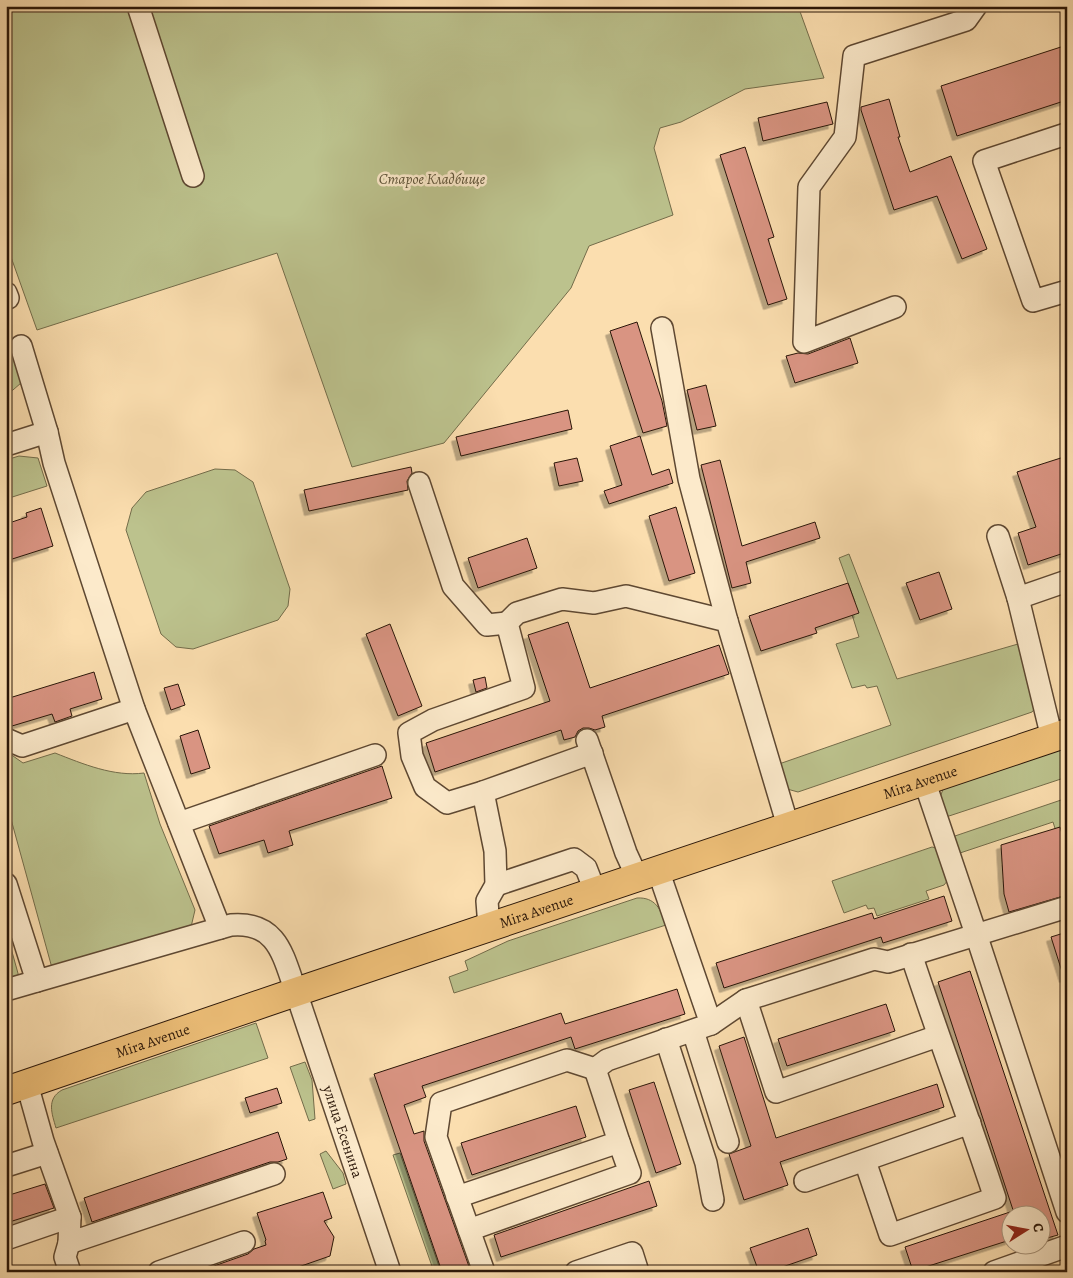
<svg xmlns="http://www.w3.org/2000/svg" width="1073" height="1278" viewBox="0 0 1073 1278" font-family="Alegreya,serif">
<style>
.green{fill:#bcc28d;stroke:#736c4a}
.building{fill:#d99482;stroke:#2a1608;filter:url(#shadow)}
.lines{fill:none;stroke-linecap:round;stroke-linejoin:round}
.minor-casing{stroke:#5e4832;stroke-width:24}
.major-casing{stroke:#2a1608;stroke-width:30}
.minor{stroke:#fceacb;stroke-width:21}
.major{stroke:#eebf78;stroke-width:28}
.labels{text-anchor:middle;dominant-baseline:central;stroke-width:5;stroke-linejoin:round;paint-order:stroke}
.park-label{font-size:15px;font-style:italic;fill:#5d5237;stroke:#fceacb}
.street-label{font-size:15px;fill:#2a1608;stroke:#fceacb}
</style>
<defs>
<filter id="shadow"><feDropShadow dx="-4.5" dy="4.5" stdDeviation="0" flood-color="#0004"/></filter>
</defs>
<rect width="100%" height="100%" fill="#fbdeaf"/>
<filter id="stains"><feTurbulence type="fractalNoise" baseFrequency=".004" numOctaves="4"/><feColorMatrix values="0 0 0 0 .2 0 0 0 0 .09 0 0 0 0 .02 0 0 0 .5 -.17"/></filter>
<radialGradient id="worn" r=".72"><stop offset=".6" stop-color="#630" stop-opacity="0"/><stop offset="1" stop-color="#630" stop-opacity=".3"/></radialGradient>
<g class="green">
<path d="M6,6H798L824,78L745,89L681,122L660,128L654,148L673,215L589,246L571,288L444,443L352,467L277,253L37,330L6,243Z"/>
<path d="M6,329L21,383L6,396Z"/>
<path d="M19,456L38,458L47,486L6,499V460Z"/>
<path d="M215,469L235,470L253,482L290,589L288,606L278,620L193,649L176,647L161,634L126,530L132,508L146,492Z"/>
<path d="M849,554L897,679L1018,644L1036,702V707L1032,712L798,792L787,789L779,764L891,725L877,686L867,688L865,685L852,688L836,644L859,637L849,605L855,602L839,558Z"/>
<path d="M1067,742V777L946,817L940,797L944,787Z"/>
<path d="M6,751L23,763L55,753C83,764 114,777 144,773L160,824L195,910L191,927L52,968L6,801Z"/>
<path d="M1067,798V838L1059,841L1053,822L957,854L952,837Z"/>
<path d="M932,847L940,849L948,880L944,885L926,891L929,899L877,916L874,908L868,909L866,905L844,913L832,881Z"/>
<path d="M637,898C655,897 661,909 666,925L454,993L449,977L468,970L465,961L508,941Z"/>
<path d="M6,930L19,977L6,981Z"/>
<path d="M256,1023L268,1058L56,1128C52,1114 46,1099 62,1090Z"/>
<path d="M305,1062L312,1080L315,1119L309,1121L290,1067Z"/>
<path d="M326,1151L343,1173L346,1184L333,1189L320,1154Z"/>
<path d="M400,1153L441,1272H434L393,1155Z"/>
</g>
<g class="building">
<path d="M1067,45V100L957,136L941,86Z"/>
<path d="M889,99L900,137H898L910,172L951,156L987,249L962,259L937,196L894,210L861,110V107Z"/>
<path d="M827,102L833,124L763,141L758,118Z"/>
<path d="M745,147L774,237L768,239L787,299L768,305L720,155Z"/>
<path d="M637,322L662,401L667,426L643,433L610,331Z"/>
<path d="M850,338L858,363L795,383L786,356L798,353L808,354Z"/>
<path d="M706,385L716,426L697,430L687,390Z"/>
<path d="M568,410L572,429L461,456L456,437Z"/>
<path d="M640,436L652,475L669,469L673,483L609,504L604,491L622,485L610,446Z"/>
<path d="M1067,456V552L1028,565L1018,533L1036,527L1017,472Z"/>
<path d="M577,458L583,481L559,486L554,463Z"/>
<path d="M720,460L742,546L815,522L820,538L746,562L751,583L732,588L701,465Z"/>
<path d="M411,467L412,473L407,481L408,490L309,511L304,490Z"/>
<path d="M676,507L695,573L669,581L649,516Z"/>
<path d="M41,508L53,546L6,561V524L27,517L26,513Z"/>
<path d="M527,538L537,568L478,588L468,558Z"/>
<path d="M939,572L952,609L920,620L906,583Z"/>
<path d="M848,583L859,613L815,628L817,633L761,651L749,616Z"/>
<path d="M568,622L590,688L719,645L729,674L602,716L605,727L595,730L589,728H583L578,731L575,737L564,740L561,730L435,772L426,743L550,701L528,635Z"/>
<path d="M390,624L422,706L398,716L366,634Z"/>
<path d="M94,672L102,699L70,709L72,716L55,722L52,714L12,726L6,708V699Z"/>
<path d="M485,677L487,688L476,692L473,680Z"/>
<path d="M178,684L185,705L171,710L164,688Z"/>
<path d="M198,730L210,768L191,774L180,736Z"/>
<path d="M382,766L392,798L289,831L293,845L268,853L264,840L219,854L209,826Z"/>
<path d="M1060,827L1067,850V895L1009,912L1004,894L1001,845Z"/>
<path d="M944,896L952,921L883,943L881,937L724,988L716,963L872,913L874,919Z"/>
<path d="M1067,932V977L1064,978L1051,937Z"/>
<path d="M970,971L1058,1235L1040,1240V1216H1015L938,982Z"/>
<path d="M677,989L685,1014L575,1049L571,1037L422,1086L426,1097L404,1105L414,1134L424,1131V1141L471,1272H442L374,1074L561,1013L565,1024Z"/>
<path d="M886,1004L895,1031L787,1066L778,1039Z"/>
<path d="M744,1037L776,1138L937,1084L944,1107L780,1162L788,1185L744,1200L729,1154L751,1146L719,1046Z"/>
<path d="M654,1082L681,1164L656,1173L629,1090Z"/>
<path d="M277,1088L282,1103L250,1113L245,1098Z"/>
<path d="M576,1106L586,1137L472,1175L461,1143Z"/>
<path d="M278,1132L287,1159L278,1162H270L92,1222L84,1198Z"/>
<path d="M649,1181L657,1206L501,1257L494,1235Z"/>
<path d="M45,1184L54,1208L6,1223V1196Z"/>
<path d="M323,1192L332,1218L324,1221L334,1237L330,1256L284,1272H275L273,1267L259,1272H197L248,1254L254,1249L266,1245L265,1241L266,1240L257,1213Z"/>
<path d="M1010,1212V1240L913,1271L905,1247Z"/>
<path d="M808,1228L817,1255L768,1272H759L750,1248Z"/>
</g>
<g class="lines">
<defs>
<g id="minor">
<path d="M138,6L193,176"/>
<path d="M1066,134L984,161L1033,301L1067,291"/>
<path d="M6,293L8,298"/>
<path d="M895,307L804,342L809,187L845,137L854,56L966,20L976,6"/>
<path d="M662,328L689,479L727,621"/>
<path d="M21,346L47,432L54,463L134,709L220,928"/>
<path d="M6,445L47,432"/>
<path d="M419,483L453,586L487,625L507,623"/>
<path d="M998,536L1018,598L1052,738"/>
<path d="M1018,598L1067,581"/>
<path d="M6,739L22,746L134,709"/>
<path d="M587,740L626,853L637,877"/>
<path d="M924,780L976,934L1067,1212"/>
<path d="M483,792L592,753"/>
<path d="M179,823L375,755"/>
<path id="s1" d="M6,884L37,981L231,925C278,921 283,956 296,992L390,1272"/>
<path d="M496,885L574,859L586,868L595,891"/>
<path d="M489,927L487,901L496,885L495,851L483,792L447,803L425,787L412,756L409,733L433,720L524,688L507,623L517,613L562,599L594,603L626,596L727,621L788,826"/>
<path d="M6,990L37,981"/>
<path d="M746,1000L776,1092L938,1036"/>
<path d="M711,1024L746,1000L874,959L888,962L1067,907"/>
<path d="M693,1031L728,1142"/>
<path d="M666,1039L706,1163L713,1200"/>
<path d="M27,1084L43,1141L70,1217L69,1243L274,1174"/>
<path d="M865,1161L890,1235L995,1198C968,1116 938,1036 911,954"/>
<path d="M6,1166L47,1153"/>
<path d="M805,1181L970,1123"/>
<path d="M457,1197L619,1142L595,1069"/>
<path d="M469,1230L630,1173L619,1142"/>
<path d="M6,1239L70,1217"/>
<path d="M69,1243L65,1257L70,1272"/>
<path d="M159,1272L244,1242"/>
<path d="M484,1272L436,1137L441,1103L567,1060L595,1069L607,1060L711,1024L658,870"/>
<path d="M576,1272L632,1253L638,1272"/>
<path d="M994,1272L1067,1246"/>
</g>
<g id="major">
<path id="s2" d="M6,1091L296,992L1067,733"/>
</g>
</defs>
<use href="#minor" class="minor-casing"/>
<use href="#major" class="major-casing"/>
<use href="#minor" class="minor"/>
<use href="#major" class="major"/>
</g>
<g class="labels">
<g class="park-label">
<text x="432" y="179">Старое Кладбище</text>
</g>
<g class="street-label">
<text stroke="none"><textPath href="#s2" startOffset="965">Mira Avenue</textPath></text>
<text stroke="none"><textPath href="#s2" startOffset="560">Mira Avenue</textPath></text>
<text stroke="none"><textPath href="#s2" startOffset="155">Mira Avenue</textPath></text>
<text stroke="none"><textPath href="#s1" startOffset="555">улица Есенина</textPath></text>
</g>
</g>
<rect width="1073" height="1278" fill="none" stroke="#fbdeaf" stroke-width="25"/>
<rect x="8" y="8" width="1058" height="1263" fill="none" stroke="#2a1608" stroke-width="2.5"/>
<rect x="12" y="12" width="1048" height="1253" fill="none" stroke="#2a1608"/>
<g transform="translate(1026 1230) rotate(79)"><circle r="24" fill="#fceacb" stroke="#a8957d"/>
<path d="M0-4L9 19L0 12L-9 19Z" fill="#8f2418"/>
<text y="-8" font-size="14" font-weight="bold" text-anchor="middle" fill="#2a1608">С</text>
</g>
<rect width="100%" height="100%" filter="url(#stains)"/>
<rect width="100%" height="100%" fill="url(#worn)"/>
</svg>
